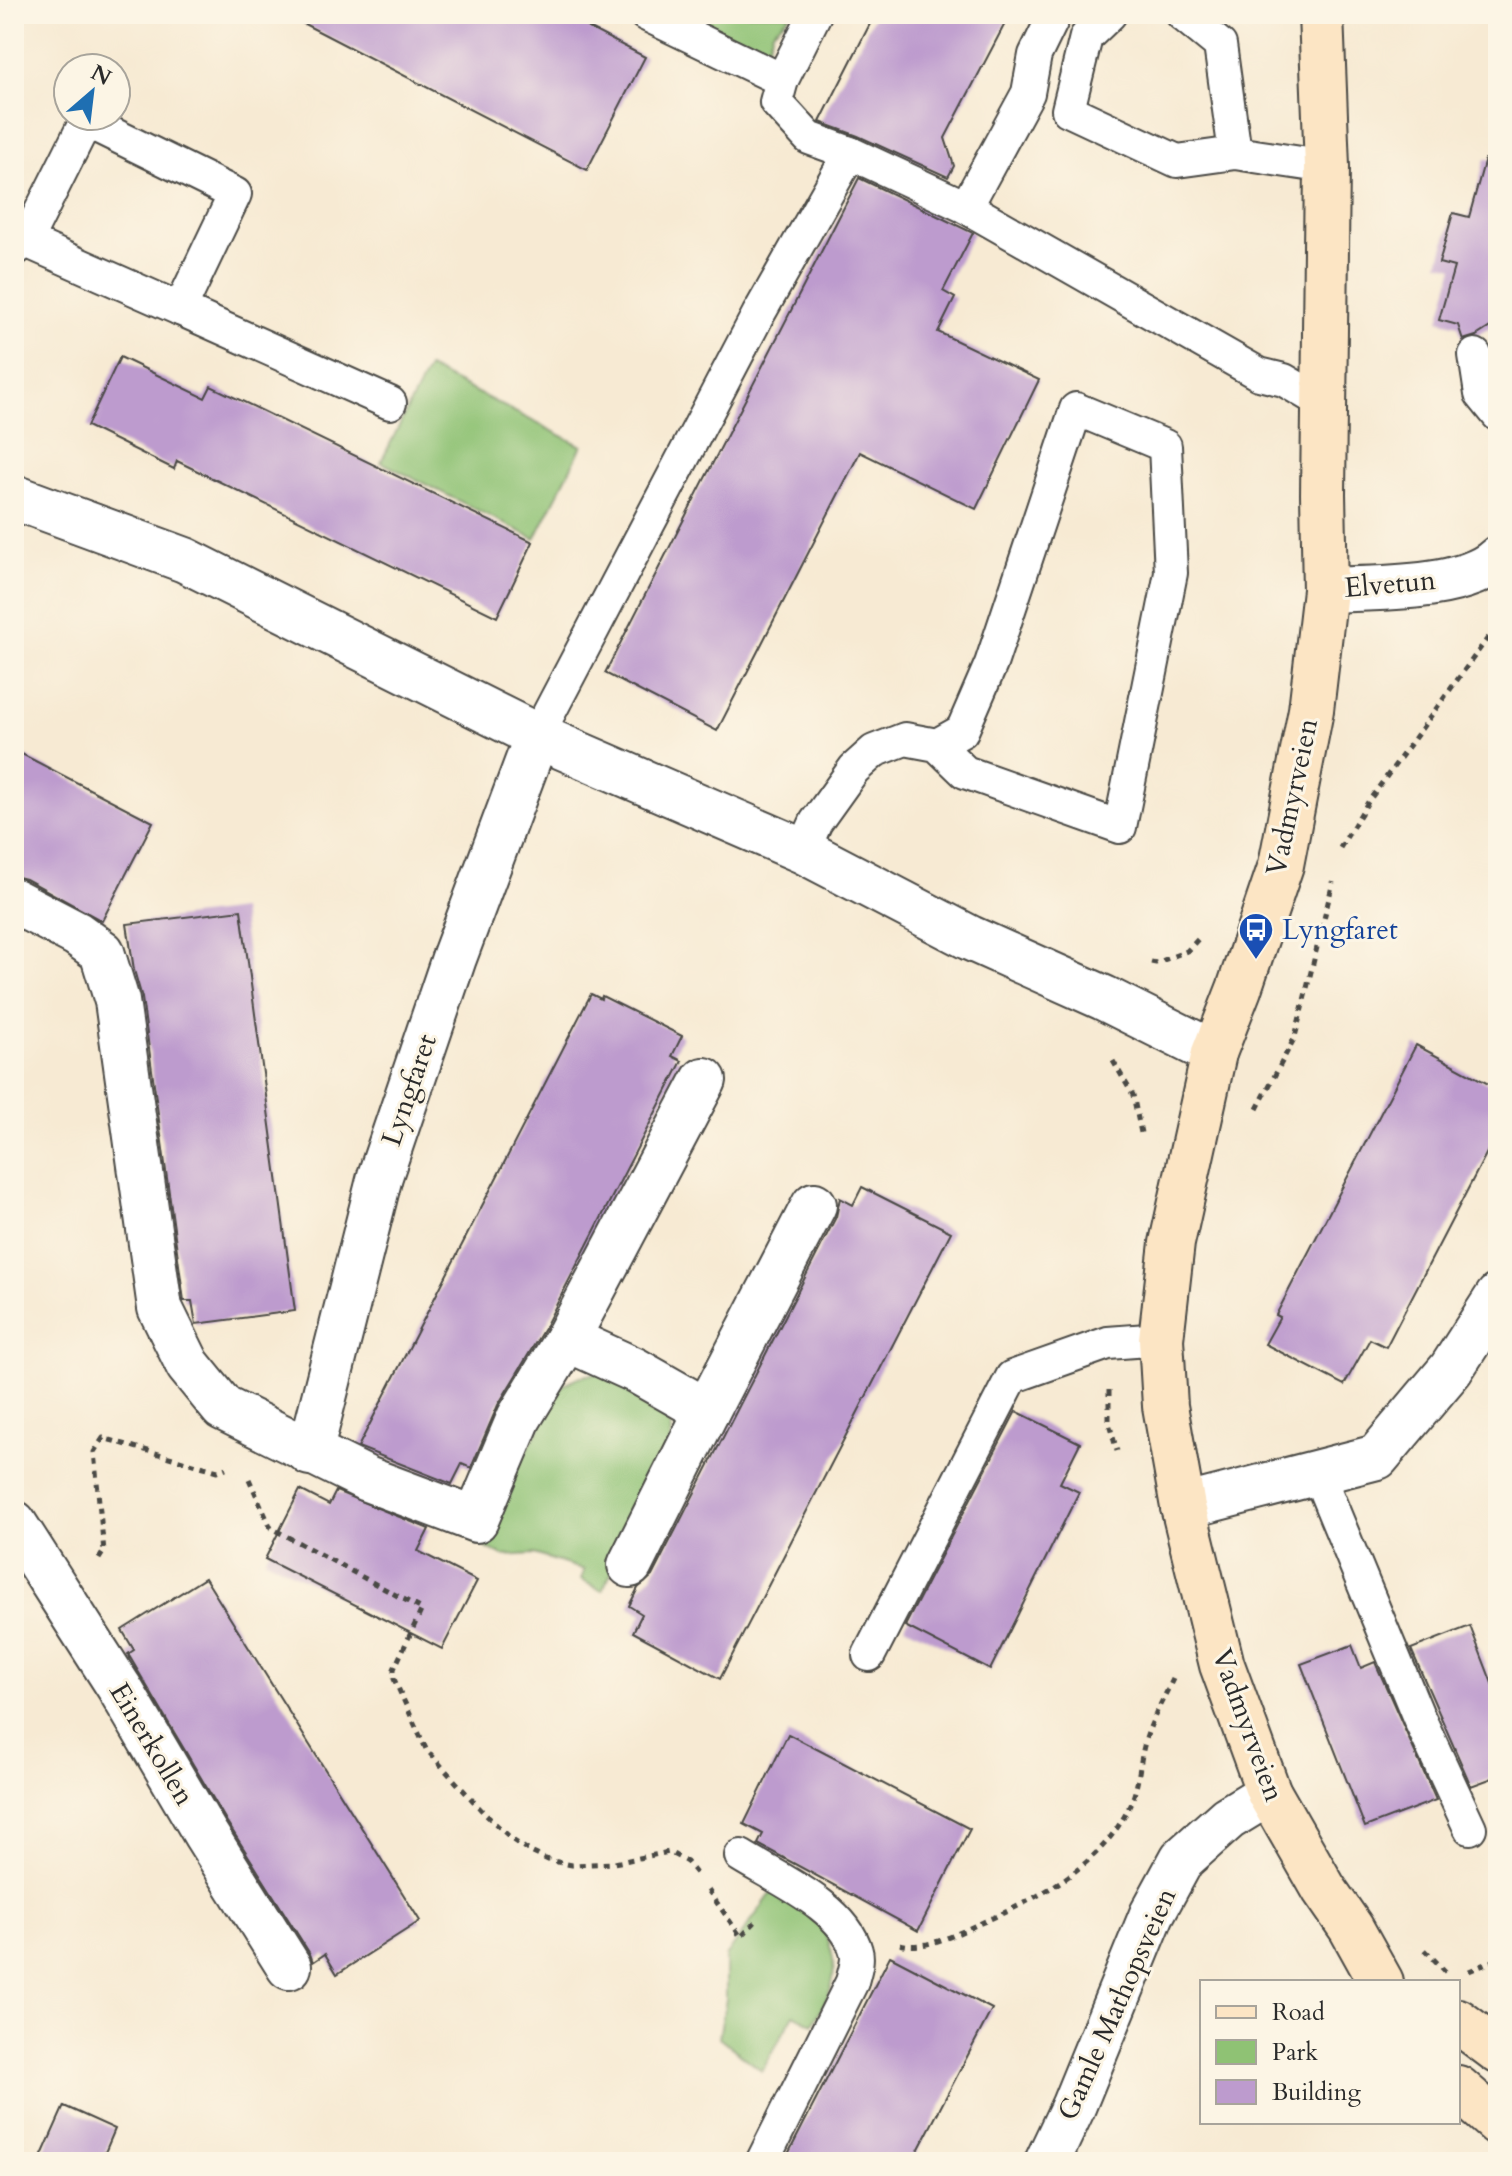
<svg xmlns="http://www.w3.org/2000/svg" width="1512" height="2176" viewBox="0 0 1512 2176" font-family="Cardo,serif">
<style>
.green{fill:#8fc274;stroke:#5d7650;stroke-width:2}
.building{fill:#bd9bce}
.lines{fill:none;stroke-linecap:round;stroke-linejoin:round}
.service-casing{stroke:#4a4844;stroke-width:36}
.minor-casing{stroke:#4a4844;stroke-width:48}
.tertiary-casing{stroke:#4a4844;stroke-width:48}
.secondary-casing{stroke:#4a4844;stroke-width:48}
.path{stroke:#4a4844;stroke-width:5;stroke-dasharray:6 6;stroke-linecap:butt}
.service{stroke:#fff;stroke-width:32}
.minor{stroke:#fff;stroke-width:44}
.tertiary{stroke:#fff;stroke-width:44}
.secondary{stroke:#fce5c4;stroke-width:44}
.labels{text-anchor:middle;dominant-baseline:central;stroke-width:6;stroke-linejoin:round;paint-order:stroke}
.street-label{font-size:28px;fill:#2b2b2b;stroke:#fcf5e5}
.transit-label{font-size:28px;fill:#164399;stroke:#fcf5e5;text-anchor:start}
</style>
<rect width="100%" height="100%" fill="#fcf5e5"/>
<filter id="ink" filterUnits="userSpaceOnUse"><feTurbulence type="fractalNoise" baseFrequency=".0125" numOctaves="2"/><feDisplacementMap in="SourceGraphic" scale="16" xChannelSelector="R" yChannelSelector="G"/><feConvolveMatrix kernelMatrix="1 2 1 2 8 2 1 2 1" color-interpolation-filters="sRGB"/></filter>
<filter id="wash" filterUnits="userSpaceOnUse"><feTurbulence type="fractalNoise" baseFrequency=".006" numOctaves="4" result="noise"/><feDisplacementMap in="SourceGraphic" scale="32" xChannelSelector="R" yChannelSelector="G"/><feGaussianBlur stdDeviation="1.8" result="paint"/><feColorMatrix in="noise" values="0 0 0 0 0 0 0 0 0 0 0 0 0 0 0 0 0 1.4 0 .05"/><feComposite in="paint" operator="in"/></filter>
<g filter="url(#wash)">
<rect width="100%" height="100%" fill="#f7ead3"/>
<g class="green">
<path d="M672,14H791L773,31L764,61Z"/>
<path d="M428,368L582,446L535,539L381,462Z"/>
<path d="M600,1373L666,1410C677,1440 667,1455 657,1483L647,1478L638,1493L649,1500L602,1591L581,1580L584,1570L534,1554L503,1556L472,1541L541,1426L537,1423C556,1392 560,1377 600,1373Z"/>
<path d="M773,1891C784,1897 796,1903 806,1910C827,1926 838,1959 832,1984C829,1998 819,2012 813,2024L794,2014L762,2071L719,2037L726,1999V1956Z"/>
</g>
<g id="blocks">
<g class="building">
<path d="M285,14H562L645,57L587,170Z"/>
<path d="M875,14H1010L945,138L954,166L948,177L858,136L820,122Z"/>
<path d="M1485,159L1498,160V322L1476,336L1463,340L1458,325L1439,320L1454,267L1439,263L1453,213L1469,217Z"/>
<path d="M859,178L973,233L943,291L955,298L938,332L1039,380L976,509L860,452L717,731L605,673Z"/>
<path d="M120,357L205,398L211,386L533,542L497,617L177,461L174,469L87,426Z"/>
<path d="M14,750L153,822L102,921L26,879L14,876Z"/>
<path d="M241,910L295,1311L196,1324L192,1301H184L142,998L134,970L127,924Z"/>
<path d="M591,994L601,999L602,996L682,1036L672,1056L682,1061L545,1327L498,1405L471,1468L462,1464L452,1484L358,1447Z"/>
<path d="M1416,1045L1498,1089V1131L1386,1347L1370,1339L1344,1385L1265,1344L1280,1317L1276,1315Z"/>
<path d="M862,1187L951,1232L720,1679L633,1632L642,1614L629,1606L638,1588L652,1576L836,1217L840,1198L853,1205Z"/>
<path d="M1016,1411L1080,1443L1060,1483L1079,1492L990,1670L905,1626Z"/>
<path d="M300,1490L329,1505L336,1491L429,1529L418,1551L477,1581L442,1649L265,1559Z"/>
<path d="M205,1578L420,1921L337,1974L325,1954L313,1962L310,1954L227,1822L128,1654L134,1650L122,1630Z"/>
<path d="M1470,1626L1498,1699V1776L1471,1786L1411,1649Z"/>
<path d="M1352,1645L1361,1668L1375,1662L1436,1800L1365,1827L1301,1664Z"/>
<path d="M788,1734L970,1829L918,1931L758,1844L763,1834L744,1824Z"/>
<path d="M890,1956L992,2009L912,2162H784Z"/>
<path d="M64,2106L115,2129L101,2162H39Z"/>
</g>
</g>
</g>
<g filter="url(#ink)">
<use href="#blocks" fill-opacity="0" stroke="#4a4844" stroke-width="2"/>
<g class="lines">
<defs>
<g id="service">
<path d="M645,14L782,80"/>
<path d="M815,14L782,80L776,102L809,138L850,153"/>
<path d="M1110,14L1086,37L1068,110L1177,161L1235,153L1327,167"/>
<path d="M1182,14L1220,45L1235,153"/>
<path d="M966,207L1028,93L1035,55L1055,14"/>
<path d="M14,250L26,241L86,121L235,194L180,309L26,241"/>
<path d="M180,309L390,403"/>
<path d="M1475,355L1481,394L1498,415"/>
<path d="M537,736L758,315L850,153L966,207L1259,374L1284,380L1323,403"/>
<path d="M803,851L816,822L854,769L874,751L905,739L937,745L962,731L991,664L1076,409L1165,446L1171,573L1120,827L965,772L937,745"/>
<path d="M1318,1474L1419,1718L1470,1828"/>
<path d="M869,1655L1012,1377L1108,1343L1161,1339"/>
<path d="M741,1856C778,1879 844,1907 856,1951C859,1960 854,1973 852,1982L762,2162"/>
</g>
<g id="minor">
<path d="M1325,590C1371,588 1464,591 1498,558"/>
<path d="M14,901L77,934L102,952L117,1001L160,1308L188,1365L223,1408L367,1479L476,1520L519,1418L567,1339L704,1080"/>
<path d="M567,1339L635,1370L707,1411L630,1565"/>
<path d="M707,1411L814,1205"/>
<path d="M310,1453L380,1176L454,958L537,736"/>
<path d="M1183,1507L1377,1457L1451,1369L1498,1296"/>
<path d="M14,1523L119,1687L206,1835L289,1967"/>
<path d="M1047,2162L1073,2107L1152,1914L1182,1859L1228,1818L1269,1793"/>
</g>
<path id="tertiary" d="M14,497L185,560L537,736L803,851L970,938L1104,998L1214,1053"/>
<g id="secondary">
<path d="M1321,14L1327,167L1323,494L1325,590L1311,710L1281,865L1239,989L1214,1053L1172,1243L1161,1339L1165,1406L1183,1507L1222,1665L1269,1793L1324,1889L1351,1928L1381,1982"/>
<path d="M1458,2021L1498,2051"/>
<path d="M1458,2088L1498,2123"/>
</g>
</defs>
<use href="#service" class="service-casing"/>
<use href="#minor" class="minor-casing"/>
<use href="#tertiary" class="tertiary-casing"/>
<use href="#secondary" class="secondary-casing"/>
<g class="path">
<path d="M14,35L19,14"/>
<path d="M1340,848L1368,802L1498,624"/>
<path d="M1151,962L1156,963L1187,951L1201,936"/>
<path d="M1113,1061L1133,1095L1141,1133"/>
<path d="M1257,1109L1295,1037L1333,882"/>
<path d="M1109,1390V1423L1117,1451"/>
<path d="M249,1479L271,1528L422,1609L394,1669V1679L426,1749L485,1814L514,1841L531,1852L548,1860L572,1865L614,1863L669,1852L687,1862L698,1876"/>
<path d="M99,1559L104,1551L94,1452L103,1438L218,1471L226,1468"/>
<path d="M708,1890L741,1937L758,1919"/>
<path d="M900,1944C926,1951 958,1933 981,1923C1039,1898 1103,1865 1130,1805C1139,1786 1139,1766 1144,1746C1150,1722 1163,1700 1173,1679"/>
<path d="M1425,1950L1446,1972"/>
<path d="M1469,1971L1498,1959"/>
</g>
<use href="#service" class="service"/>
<use href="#minor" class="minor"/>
<use href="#tertiary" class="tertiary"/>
<use href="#secondary" class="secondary"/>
</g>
</g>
<defs>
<symbol id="bus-pin" viewBox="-11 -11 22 30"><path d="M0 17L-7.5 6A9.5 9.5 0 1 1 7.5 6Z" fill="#1a4fb4" stroke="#fcf5e5"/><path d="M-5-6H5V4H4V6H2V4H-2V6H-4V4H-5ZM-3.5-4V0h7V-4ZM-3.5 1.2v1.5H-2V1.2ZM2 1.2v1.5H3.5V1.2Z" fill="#fff"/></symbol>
</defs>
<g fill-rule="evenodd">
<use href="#bus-pin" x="1236" y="910" width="40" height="54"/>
</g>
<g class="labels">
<g class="street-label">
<text transform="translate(1390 584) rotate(-5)">Elvetun</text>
<text transform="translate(1292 797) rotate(-78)">Vadmyrveien</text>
<text transform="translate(409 1090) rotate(-71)">Lyngfaret</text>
<text transform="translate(1248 1725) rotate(70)">Vadmyrveien</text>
<text transform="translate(152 1744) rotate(59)">Einerkollen</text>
<text transform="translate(1117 2004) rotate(-66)">Gamle Mathopsveien</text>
</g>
<g class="transit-label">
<text x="1282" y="930">Lyngfaret</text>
</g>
</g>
<rect width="1512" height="2176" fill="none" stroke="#fcf5e5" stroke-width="48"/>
<rect x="1200" y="1980" width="260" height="144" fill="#fcf5e5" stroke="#a8a49b" stroke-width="2"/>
<rect x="1216" y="2006" width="40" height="12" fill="#fce5c4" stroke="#a8a49b" stroke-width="2"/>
<text x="1272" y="2020" font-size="24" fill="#2b2b2b">Road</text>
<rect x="1216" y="2040" width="40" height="24" fill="#8fc274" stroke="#a8a49b" stroke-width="2"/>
<text x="1272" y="2060" font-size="24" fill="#2b2b2b">Park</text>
<rect x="1216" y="2080" width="40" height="24" fill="#bd9bce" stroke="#a8a49b" stroke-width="2"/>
<text x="1272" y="2100" font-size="24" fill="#2b2b2b">Building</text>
<g transform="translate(92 92) rotate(28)"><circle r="38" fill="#fcf5e5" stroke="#a8a49b" stroke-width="2"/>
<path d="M0-6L14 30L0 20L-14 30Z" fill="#1f6fb2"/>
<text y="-12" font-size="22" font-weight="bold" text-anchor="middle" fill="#2b2b2b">N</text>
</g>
</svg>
